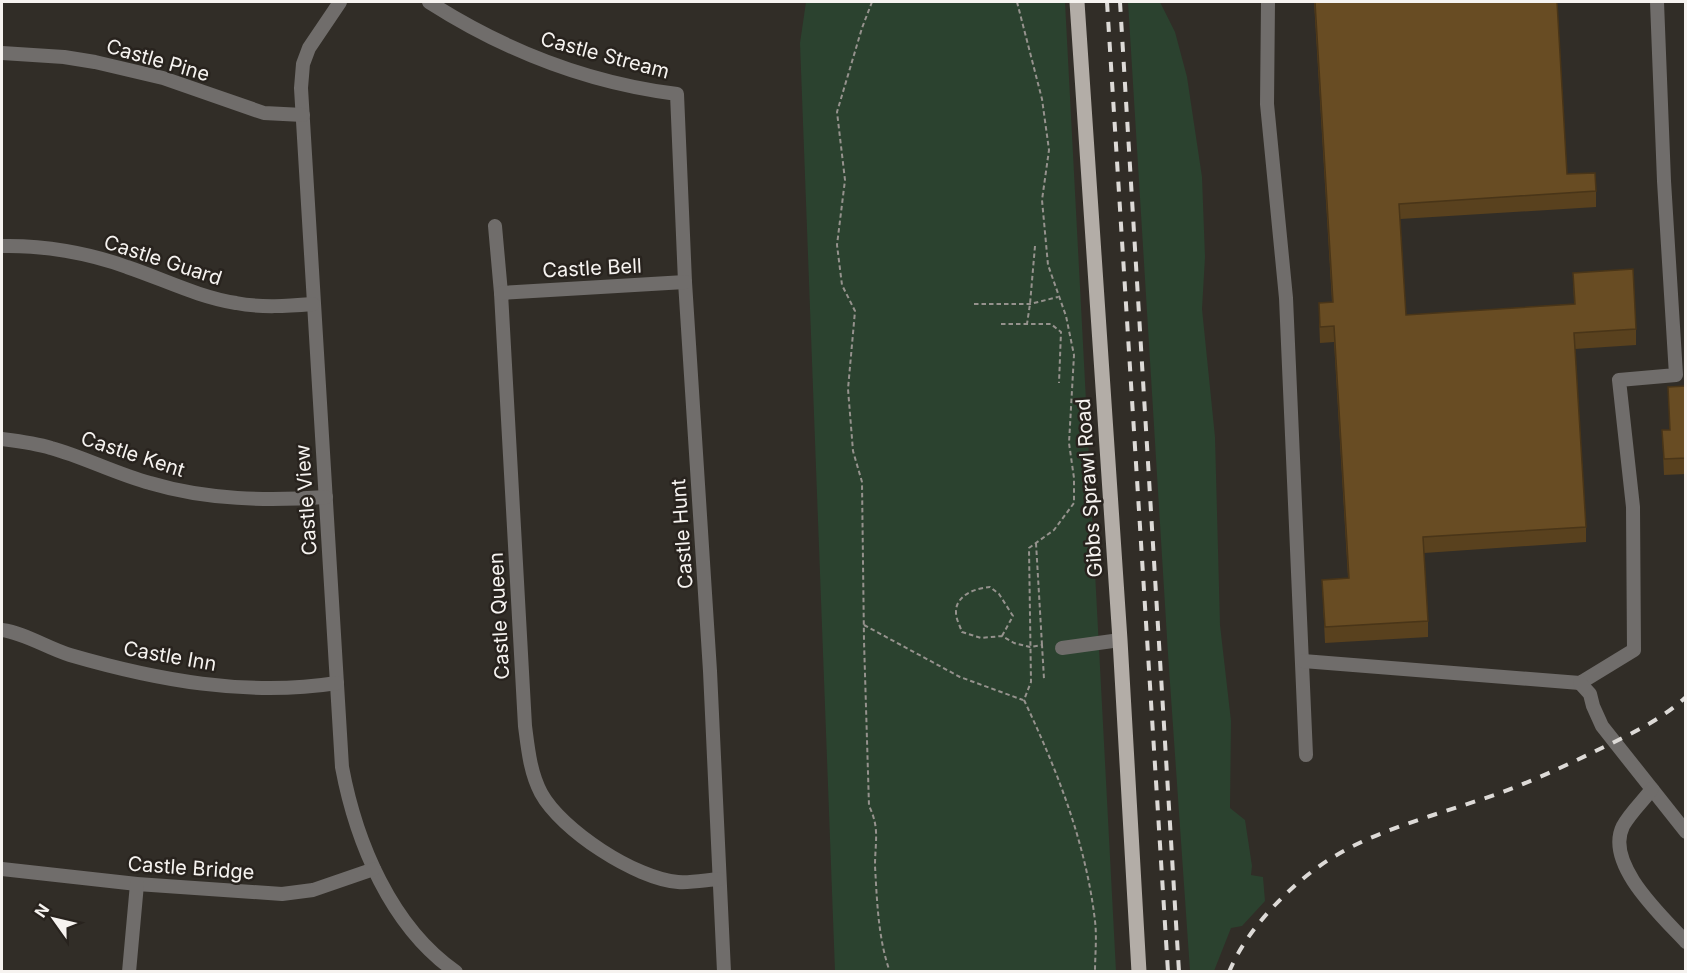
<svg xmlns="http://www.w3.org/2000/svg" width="1687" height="973" viewBox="0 0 1687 973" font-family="Inter,sans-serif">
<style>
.green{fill:#2b422f}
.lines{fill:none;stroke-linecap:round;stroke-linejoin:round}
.path{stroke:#95928d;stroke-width:2;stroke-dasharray:4.5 3;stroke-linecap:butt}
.minor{stroke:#706d6b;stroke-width:14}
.major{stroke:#b3ada7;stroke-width:15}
.rail{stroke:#dddad7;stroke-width:4;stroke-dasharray:10 10;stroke-linecap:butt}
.wall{fill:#59411e}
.building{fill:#684c23;stroke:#493518;stroke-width:1.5}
.labels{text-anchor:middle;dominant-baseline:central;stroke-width:5;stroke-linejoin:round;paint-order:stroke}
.street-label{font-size:20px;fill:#f6f3f0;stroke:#28231e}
</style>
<rect width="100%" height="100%" fill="#312d27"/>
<g class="green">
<path d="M806,2H1065L1116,971H835L800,43Z"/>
<path d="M1128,2H1160L1175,32L1187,77L1202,177L1205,257L1202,309L1215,437L1220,625L1231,721L1230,808L1245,820L1252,866L1251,875L1263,877L1265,901L1242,926L1231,928L1214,971H1190L1168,654Z"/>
</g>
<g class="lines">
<g class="path">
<path d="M872,2L862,28L837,112L845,180L837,245L842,285L855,311L848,389L853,451L862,482L864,641L869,806C880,828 875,842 875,866C877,900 878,939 890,972"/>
<path d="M1017,2L1042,99L1049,150L1042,200L1048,265L1066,316L1074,355L1069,443L1074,478V503L1054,530L1029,548L1031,682L1024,700C1057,770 1086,843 1095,921C1097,938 1095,955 1095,972"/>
<path d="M1035,246L1030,304L1027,324H1051L1061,332L1059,383"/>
<path d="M974,304H1030L1058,297"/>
<path d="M1001,324H1027"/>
<path d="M1036,543L1042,645"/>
<path d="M864,625L960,677L1023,700"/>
<path d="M1002,636L1013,616L999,594L990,587C976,588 955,595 956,613C956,619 960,626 962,632L981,638L1002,636L1014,643L1030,647L1042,645L1044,679"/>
</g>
<g class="minor">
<path d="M340,2L309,48L303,64L301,88L342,767C356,842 391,927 456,972"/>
<path d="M429,2C504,50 589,83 677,94L685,282L710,671L724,972"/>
<path d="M1268,2L1267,104L1286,298L1306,755"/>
<path d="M2,53L64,57L95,62L163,78L264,113L303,115"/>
<path d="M495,226L501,293L525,726C528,749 530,772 541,793C561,830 636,879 678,882C691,883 706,880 719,879"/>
<path d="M2,246C43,245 89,253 127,267C163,279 198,297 236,303C261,308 288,306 313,304"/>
<path d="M501,293L685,282"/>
<path d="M2,439C18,441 35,443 51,448C84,457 116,474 150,483C207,500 267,501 326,497"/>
<path d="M2,630C25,633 47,648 70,655C156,680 247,697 337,683"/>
<path d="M1062,648L1120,640"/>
<path d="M1303,661L1580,683L1634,650L1633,507L1619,380L1676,375L1664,181L1657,2"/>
<path d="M1580,683L1590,694L1593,706L1602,726L1686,832"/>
<path d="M1652,789C1643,801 1630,813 1623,826C1604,864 1663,917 1686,942"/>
<path d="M2,869L137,884L282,894L313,890L374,869"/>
<path d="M129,972L137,884"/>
</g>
<path class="major" d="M1077,2L1120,640L1139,972"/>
<g class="rail">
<path d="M1107,2L1168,972"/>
<path d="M1120,2L1179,972"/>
<path d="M1229,972C1240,946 1256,925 1275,905C1293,886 1313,869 1335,856C1386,825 1457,810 1513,788C1544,776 1575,761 1604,747C1633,733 1662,719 1686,697"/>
</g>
</g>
<g class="wall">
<path d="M1314,2H1567H1557L1567,174L1596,191V207L1400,219L1406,315L1574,304L1573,273L1636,329V345L1575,349L1586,527V542L1424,553L1428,621V637L1325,643L1322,580L1348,578L1334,342L1320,343L1319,318V303L1332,302Z"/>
<path d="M1686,386V474L1664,475L1662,430H1670L1668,387Z"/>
</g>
<g class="building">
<path d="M1315,2H1557L1567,174L1595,173L1596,191L1399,204L1406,315L1575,304L1573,273L1633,269L1636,329L1574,333L1586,527L1423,537L1428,621L1325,627L1322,580L1349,578L1334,326L1320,327L1319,303L1333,302Z"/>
<path d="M1686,386V458L1664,459L1662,430H1670L1668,387Z"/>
</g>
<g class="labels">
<g class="street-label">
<text transform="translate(605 55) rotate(15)">Castle Stream</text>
<text transform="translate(158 60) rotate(16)">Castle Pine</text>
<text transform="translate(163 260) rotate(18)">Castle Guard</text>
<text transform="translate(592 268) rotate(-3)">Castle Bell</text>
<text transform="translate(133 454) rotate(18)">Castle Kent</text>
<text transform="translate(1089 488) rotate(-94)">Gibbs Sprawl Road</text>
<text transform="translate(306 500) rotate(-94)">Castle View</text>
<text transform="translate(682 534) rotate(-94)">Castle Hunt</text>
<text transform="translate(499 616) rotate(-93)">Castle Queen</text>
<text transform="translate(170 656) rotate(10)">Castle Inn</text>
<text transform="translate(191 868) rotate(4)">Castle Bridge</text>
</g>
</g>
<rect width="1687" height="973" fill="none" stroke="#f6f3f0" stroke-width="6"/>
<g transform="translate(54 919) rotate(304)" stroke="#28231e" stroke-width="4.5" paint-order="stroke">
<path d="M0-4.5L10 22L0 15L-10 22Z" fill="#f6f3f0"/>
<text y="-9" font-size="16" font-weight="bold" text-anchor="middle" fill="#f6f3f0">N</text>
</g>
</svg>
